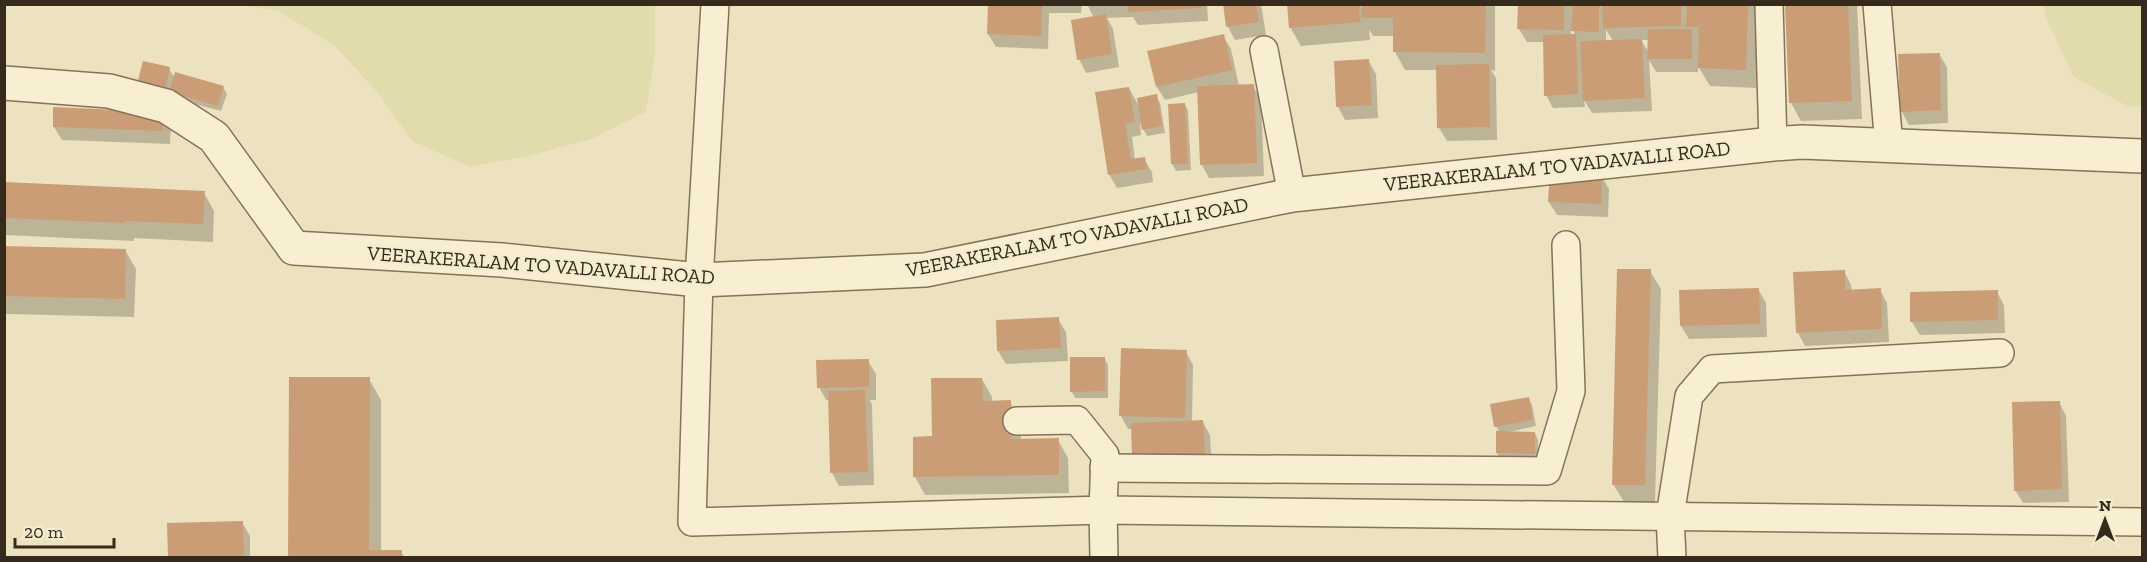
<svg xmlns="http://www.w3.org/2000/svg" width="2147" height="562" viewBox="0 0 2147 562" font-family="'Zilla Slab',serif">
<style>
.farmland{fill:#e2dcad}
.shadow{fill:#0003;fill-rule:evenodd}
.building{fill:#cb9d76}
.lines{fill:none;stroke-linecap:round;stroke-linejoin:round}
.minor-casing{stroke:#857258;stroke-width:30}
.tertiary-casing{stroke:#857258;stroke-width:36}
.minor{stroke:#f8efd2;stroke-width:27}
.tertiary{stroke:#f8efd2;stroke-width:33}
.labels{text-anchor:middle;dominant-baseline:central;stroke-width:5;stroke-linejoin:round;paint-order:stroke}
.street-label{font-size:20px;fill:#352a1c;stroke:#f5ebcf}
</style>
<rect width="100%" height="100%" fill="#ede2bf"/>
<g class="farmland">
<path d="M245,5H655V54L646,112L591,139L529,156L471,167L412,141L377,92L334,45L278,11Z"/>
<path d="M2043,5H2142V106L2129,107L2074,77L2047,20Z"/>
</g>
<g class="shadow">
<path d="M989,4H1082L1081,13H1049L1048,49L996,47L988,34Z"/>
<path d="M1087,4H1207L1208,21L1138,25L1133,17L1107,18L1113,29L1119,67L1086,73L1079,59L1094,18Z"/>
<path d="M1224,4H1261L1266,35L1235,40L1228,27Z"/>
<path d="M1288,4H1495V71L1491,70L1496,78L1497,140L1447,141L1439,128L1437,70H1405L1395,52V36H1373L1369,29L1370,40L1301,46L1290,27Z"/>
<path d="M1520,4H1759L1756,88L1710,86L1698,66V72H1656L1649,60L1652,111L1592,113L1584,100L1585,107L1553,108L1546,95L1544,42H1527L1519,29ZM1571,27L1576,36H1571ZM1606,30L1613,41L1606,42ZM1641,40H1649V53Z"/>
<path d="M1787,4H1857L1862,119L1801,121L1791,103Z"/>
<path d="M1223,36L1231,49L1239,86H1253L1261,99L1264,176L1209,178L1202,165L1199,92L1165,100L1157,87Z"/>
<path d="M1939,54L1947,67L1948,123L1909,125L1902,112Z"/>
<path d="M1368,60L1376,74L1378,118L1345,120L1338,107Z"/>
<path d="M169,69L175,78L223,87L227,94L221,111L175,99L169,93L144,86L140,79Z"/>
<path d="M1129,88L1140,108L1156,96L1160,103L1165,133L1147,136L1140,123L1141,135L1132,137L1135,160L1144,159L1152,172L1153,182L1117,188L1109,174Z"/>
<path d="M1170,105H1185L1188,111L1191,170L1176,171L1172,164Z"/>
<path d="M164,113L171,126L170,144L62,140L54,127Z"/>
<path d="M1601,175L1609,189L1608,217L1557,215L1549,202Z"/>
<path d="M4,183L204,193L214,211L213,242L134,238V241L4,235Z"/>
<path d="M4,247L125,250L136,269L134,317L6,314L4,311Z"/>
<path d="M1650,271L1661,289L1655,503L1624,502L1613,484Z"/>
<path d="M1844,271L1851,285L1852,291L1880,290L1887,303L1889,342L1805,346L1798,333Z"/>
<path d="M1758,289L1766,303L1767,337L1689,339L1681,326V292Z"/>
<path d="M1997,292L2004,305L2005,333L1920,335L1912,322Z"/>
<path d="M1058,319L1066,332L1068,361L1006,364L998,351Z"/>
<path d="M1186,352L1193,365L1192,422H1203L1210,435L1212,469L1133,429H1128L1121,416Z"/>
<path d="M1104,358L1108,365V398H1075L1072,392Z"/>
<path d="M868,361L876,374V400H870L872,405L874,485L839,486L832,473L830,400H826L819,387Z"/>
<path d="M369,379L381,400V551L401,552L405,558H289Z"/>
<path d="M982,379L992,397V402H1010L1020,420L1021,441L1058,440L1068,458L1069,493L925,495L915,477Z"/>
<path d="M1529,399L1532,405L1536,426L1509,432L1535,433L1538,440V460L1501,459L1497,453L1499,432L1496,426Z"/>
<path d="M2059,402L2066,416L2069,502L2023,503L2015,490Z"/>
<path d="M242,522L250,536V558H170Z"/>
</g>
<g class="building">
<path d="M988,4H1042L1041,36L987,34Z"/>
<path d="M1128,4H1201V8L1128,12Z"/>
<path d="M1223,4H1256L1259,22L1226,27Z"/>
<path d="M1287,4H1359L1360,22L1289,28Z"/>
<path d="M1362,4H1486L1485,53L1393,52V18H1361Z"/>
<path d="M1518,4H1564V30L1517,29Z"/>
<path d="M1573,4H1599V32L1571,31Z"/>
<path d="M1602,4H1681V26L1603,28Z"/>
<path d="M1687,4H1748L1746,70L1698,68L1699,27H1686Z"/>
<path d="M1785,4H1848L1852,101L1789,103Z"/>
<path d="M1106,14L1112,54L1077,60L1071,20Z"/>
<path d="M1648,29H1692V59H1647Z"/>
<path d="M1224,34L1232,70L1156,87L1147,51Z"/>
<path d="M1576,34L1578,94L1544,96L1543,35Z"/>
<path d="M1642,39L1645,98L1583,101L1580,41Z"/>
<path d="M1940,53L1941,110L1900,112L1898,54Z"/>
<path d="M1369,59L1372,105L1336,107L1334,61Z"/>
<path d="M143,61L170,67L166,87L138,80Z"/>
<path d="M1489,64L1490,127L1437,128L1436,65Z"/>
<path d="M175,72L224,86L218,106L169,92Z"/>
<path d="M1254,84L1257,163L1200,165L1197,86Z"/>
<path d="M1129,87L1135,122L1125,124L1131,159L1145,157L1147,169L1108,175L1095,92Z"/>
<path d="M1157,94L1162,126L1142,130L1137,98Z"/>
<path d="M1185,103L1188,164H1171L1168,104Z"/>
<path d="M53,107L164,112L163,131L53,127Z"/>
<path d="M1550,172L1602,174L1601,204L1548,202Z"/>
<path d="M4,182L205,191L203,224L125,221V223L4,218Z"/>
<path d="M4,246L126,249L125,299L4,296Z"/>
<path d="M1617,269H1651L1645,485H1612Z"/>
<path d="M1845,270V290L1881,288L1882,329L1796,333L1793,272Z"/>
<path d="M1759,288L1760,324L1680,326L1679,290Z"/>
<path d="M1998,290V320L1910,322V292Z"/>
<path d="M1059,317L1061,348L997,351L996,320Z"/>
<path d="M1121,348L1187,350L1185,418L1119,416Z"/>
<path d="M1070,357H1105V391L1070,392Z"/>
<path d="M869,359V387L817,388L816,360Z"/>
<path d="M289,377H370L369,550H402V558H288Z"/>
<path d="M931,378H982L983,401L1011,400V439L1059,438V475L913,477V437L932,436Z"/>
<path d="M865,390L868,472L830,473L828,391Z"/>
<path d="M1529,397L1533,420L1494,427L1490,404Z"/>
<path d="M2060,401L2062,489L2014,491L2012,402Z"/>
<path d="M1203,420L1205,456L1132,459L1131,423Z"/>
<path d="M1496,431L1535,432V454L1496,453Z"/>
<path d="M243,521L244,558H168L167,523Z"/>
</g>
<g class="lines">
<defs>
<g id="minor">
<path d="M715,4L699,280L692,522L1103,510L1105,455L1077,420L1017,421"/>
<path d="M1769,4L1773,144"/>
<path d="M1877,4L1889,146"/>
<path d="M1264,50L1292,195"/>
<path d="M1104,468L1547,471L1571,391L1566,245"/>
<path d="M1104,558L1103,510L2142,522"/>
<path d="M1672,558L1670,516L1689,396L1712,369L2000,353"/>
</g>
<path id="tertiary" d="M4,83L109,91L166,106L214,137L294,248L502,260L699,280L925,270L1292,195L1773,144L1802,142L2142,156"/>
</defs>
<use href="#minor" class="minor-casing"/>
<use href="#tertiary" class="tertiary-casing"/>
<use href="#minor" class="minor"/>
<use href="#tertiary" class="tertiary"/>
</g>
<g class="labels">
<g class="street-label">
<text transform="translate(1557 166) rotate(-6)">VEERAKERALAM TO VADAVALLI ROAD</text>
<text transform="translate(1077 237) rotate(-11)">VEERAKERALAM TO VADAVALLI ROAD</text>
<text transform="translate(541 265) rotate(4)">VEERAKERALAM TO VADAVALLI ROAD</text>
</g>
</g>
<rect width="2147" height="562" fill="none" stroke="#352a1c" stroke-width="12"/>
<g transform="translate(2105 520)" stroke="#f5ebcf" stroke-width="4.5" paint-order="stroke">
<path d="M0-4.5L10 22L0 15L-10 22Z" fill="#352a1c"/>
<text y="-9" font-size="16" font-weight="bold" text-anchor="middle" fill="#352a1c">N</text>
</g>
<path d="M15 538v9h99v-9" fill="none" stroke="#352a1c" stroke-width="3"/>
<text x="24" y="538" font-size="18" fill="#352a1c" stroke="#f5ebcf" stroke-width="4.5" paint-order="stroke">20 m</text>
</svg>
